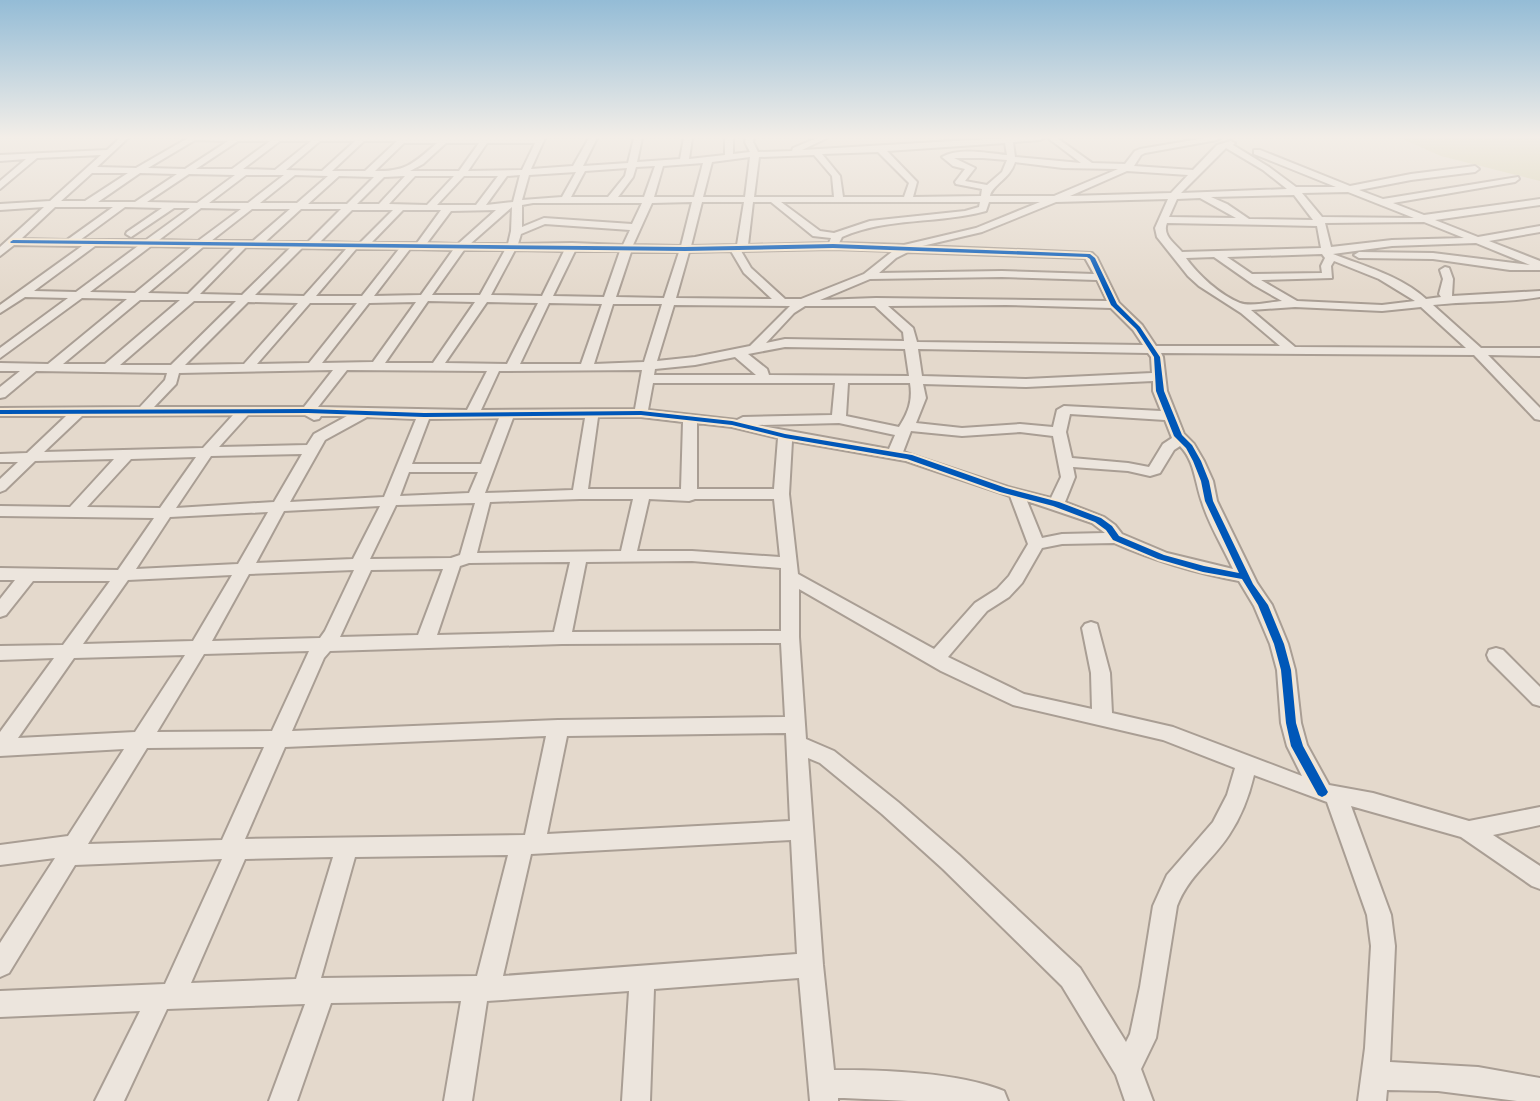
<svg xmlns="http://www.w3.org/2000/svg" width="1540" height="1101" viewBox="0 0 1540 1101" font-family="'Source Serif 4',serif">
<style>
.green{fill:#d7d1ae}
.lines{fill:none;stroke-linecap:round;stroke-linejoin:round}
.minor-casing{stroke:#a99e94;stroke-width:4}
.minor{fill:#ece5dd;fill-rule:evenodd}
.cycleway-casing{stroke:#f5e6d0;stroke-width:4}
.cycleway{fill:#0057b8;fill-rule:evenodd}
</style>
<rect width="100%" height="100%" fill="#e4d9cc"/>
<path class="green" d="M1400,138H1540V181L1441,156Z"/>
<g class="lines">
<defs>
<g id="minor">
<path d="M120,138H128L97,167L136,168L188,138H545L531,169L573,166L589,138H597L583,166L628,163L634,138H642L637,162L680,159L684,138H692L689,159L725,155V138H733V154L750,152L745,142L746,138H754L753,142L758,152L792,151L793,148L817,138H827L802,150L1004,138H1044L1040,140L1013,142L1015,157L1081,163L1048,138H1057L1092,163L1125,164L1135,151L1140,149L1205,138H1221L1217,140L1145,153L1141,155L1134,166L1193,170L1217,145L1231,141L1235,143L1233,145L1269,167L1296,187H1336L1254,154V150H1260L1350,186L1411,174L1475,166L1479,169L1475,172L1411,180L1359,190L1383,199L1518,177L1519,179L1515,182L1393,203L1424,215L1540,199V205L1435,220L1478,237L1540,226V232L1489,241L1540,261V270H1510L1433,259L1359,258L1354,255L1359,252L1433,253L1530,265L1476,243L1392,246L1333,254C1364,266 1401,276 1426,299L1441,297L1439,294L1443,279L1440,270L1445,267L1449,268L1453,279L1452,296L1540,291V297C1505,303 1468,301 1433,305L1481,348H1540V356L1488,355L1540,408V420L1535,419L1474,355L1161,353L1163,357L1167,391L1184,434L1194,444L1204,461L1213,481L1217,501L1257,583L1272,605L1288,644L1295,670L1301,723L1307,745L1329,785L1373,793L1469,821L1540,807V825L1493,835L1540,866V889L1532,886L1461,837L1351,806L1391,915L1395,946L1390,1062L1478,1067L1540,1078V1101H1517L1438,1091L1387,1090L1386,1101H1358L1365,1048L1371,946L1367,915L1327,802L1254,775C1249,796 1241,817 1229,835C1212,861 1189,875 1177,906L1156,1038L1141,1069L1153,1101H1125L1116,1075L1062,986L943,869L882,814L820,763L808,758L823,965L834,1070C884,1070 958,1072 1004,1091L1008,1101H908L844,1098H838V1101H810L799,978L654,989L650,1101H622L629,991L487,1001L472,1101H444L461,1001L331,1003L297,1101H269L305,1004L167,1009L124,1101H95L140,1011L0,1017V991L165,984L222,859L75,865L9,973L0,977V943L55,858L0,865V845L68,836L124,749L0,756V732L54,658L0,660V646L63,645L110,581H33L6,615L0,617V599L15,580H0V568L118,570L154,518L0,516V506L70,507L114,459L35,461L5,490L0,492V479L18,462H0V454L27,453L66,416H0V408L140,407L165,380L167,373L36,371L5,397L0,398V387L20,371H0V363L48,364L127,299L82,298L0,358V348L68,298L25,297L0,313V305L82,246L14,245L0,256V247L44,207L0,210V204L50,201L101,155L37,158L0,189V181L26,159L0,161V155L107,150ZM195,140L228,141L185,169L148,168ZM238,141H270L232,169H196ZM280,141H311L275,170L243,169ZM320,141H355L322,171L286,170ZM364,141H397L365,171H332ZM404,143H437C414,163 406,172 375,171ZM446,143H479L459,171H410L423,164ZM487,143H535L522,170L468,171ZM1005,143L1007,155C988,153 958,147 942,157L953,166L965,169L955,182L956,184L982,189L981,196L913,197L917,182L887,151ZM1226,148L1263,170L1287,189L1181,193ZM878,152L909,183L904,197H843L840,176L822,154ZM814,155L832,176L834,197H754L759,157ZM750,157L745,197H703L712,162ZM954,158H983L1007,160L1002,172L987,185L965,181L975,168ZM1015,162L1063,168L1118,169L1054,196H990C992,185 1010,179 1015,162ZM703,163L694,197H654L663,166ZM655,166L644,197H618L633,177L636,167ZM627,168L625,176L608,197H571L585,171ZM1127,171L1188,175L1171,193L1070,196ZM576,172L562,197L522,200L529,175ZM92,173H128L85,201H61ZM140,173L177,174L135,202H98ZM189,174L235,175L197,203L147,202ZM246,175H284L248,203H209ZM295,175L328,176L297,203H260ZM520,175L513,202L486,205L507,176ZM339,176L374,177L347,204H308ZM405,176L379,204H357L384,177ZM415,176H454L427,205L389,204ZM464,176H498L476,205H437ZM1348,192L1414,218L1322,217L1302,193ZM1294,195L1313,220L1249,219L1227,204L1211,197ZM1200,198L1236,218L1169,217L1177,199ZM1168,199L1155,228L1157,237L1188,276L1199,286L1241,313L1280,346H1156L1142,325L1119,303L1097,258L1092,253L922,246L982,232L1056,202ZM692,202L681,246L633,245L652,203ZM702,202H744L737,245L691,246ZM753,202H771L813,236L831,238L829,243L748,245ZM781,202H980L979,207L965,211L870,221L834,233L820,231ZM989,202H1040L976,228L904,245L839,243L842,237C887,217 939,224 986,211ZM533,203H642L632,224L544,218L522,227V205ZM55,207H113L67,240L21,239ZM125,207L162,208L127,232L126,234L131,237L174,208H190L146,240H80ZM512,207L511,231L508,244H470ZM201,208L241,209L198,241L159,240ZM252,209H290L253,241H211ZM301,209H341L308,242H265ZM352,210H393L360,243L320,242ZM403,210H441L417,243H371ZM496,210L458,244L427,243L451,211ZM1424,222L1464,238L1392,240L1331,247L1325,223ZM1167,223L1317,226L1321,248L1182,252C1174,243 1162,235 1167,223ZM545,224L630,230L623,245L572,243L518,244L521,234ZM95,246H138L76,292L34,291ZM151,246L191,247L135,293L90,292ZM203,247H235L188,294L148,293ZM246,247L290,248L242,295L200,294ZM302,248L346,249L304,296L255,295ZM356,249H399L362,296H316ZM410,249L453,250L421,295L374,296ZM833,249L893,251L864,274L801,299H785L751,268L741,251ZM464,250H505L480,295H432ZM515,250L564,251L542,296L491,295ZM575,251H620L604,297L553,296ZM731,251L744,273L772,299L676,298L689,252ZM631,252H679L664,298L616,297ZM908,252L1085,258L1094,274L1002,271L879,273L896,258ZM1322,254L1325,258L1321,266L1322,273L1252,274L1227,257ZM1214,257L1254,285L1282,301C1270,302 1251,307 1240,303C1220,295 1198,275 1186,258ZM1334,261L1379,279L1415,301L1382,305L1297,301L1261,280L1332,278L1331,266ZM1002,277L1097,280L1107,301L876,298L820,300L870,279ZM140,300H180L105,364H63ZM194,301H236L171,365H120ZM428,301L475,302L433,363H385ZM248,302L298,303L244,364L185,365ZM416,302L373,362L322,363L369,303ZM487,302L538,303L507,364L445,363ZM310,303H357L309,363L257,364ZM549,303L602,304L581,364H520ZM613,304H662L644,362L594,364ZM674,305L790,306L750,346L695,357L657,361ZM1006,305L1111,308L1133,330L1143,345L917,342L913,328L888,306ZM805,306H875L903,332L904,341L785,339L766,343L794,313ZM1295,307L1382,311L1421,307L1466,348L1295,347L1251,310ZM785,347L905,349L909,376L769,375L767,369L748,354ZM918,349L1148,353L1151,357L1152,373L1026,379L922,376ZM735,357L756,375H654L655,369L695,365ZM333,370L304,407H154L176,384L179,373ZM347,370L487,371L467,410L318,407ZM642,370L635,409L481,410L499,371ZM1153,381V391L1161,411L1064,406L1057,410L1053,427L1020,424L962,428L916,423L926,398L923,384L1026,387ZM653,383H835L832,415L743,417L737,420L648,410ZM848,383H910C913,401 908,413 899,427L846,416ZM1070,414L1165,420L1172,438L1163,444L1149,467L1128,463L1072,458L1066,432ZM233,415L203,448L44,452L82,416ZM248,415H305L314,420L319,419L321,416H347L314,434L307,445L219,447ZM367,417L416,419L384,497L290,502L325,440ZM598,417H641L683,422L681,489H588ZM499,418L481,464H412L429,419ZM513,418H585L573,490L485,493ZM697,423L732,427L778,438L774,489H697ZM839,423L895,435L889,449L757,425ZM911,431L962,436L1020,432L1053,436L1061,477L1051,498L1008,487L903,452ZM792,441L906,461L1010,496L1028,544L1009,576L997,589L975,603L934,649L798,574L789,494ZM1180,446C1195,461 1195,483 1202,502C1209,525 1223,547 1233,569L1167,553L1122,534L1115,525L1104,517L1065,502L1075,477L1073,467L1128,471L1150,476L1160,473L1174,450ZM302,454L274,502L176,508L211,456ZM196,457L160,508L87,507L131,459ZM409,472H478L469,493L400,496ZM580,499H633L621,551L477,553L490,502ZM649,499L689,501L695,499H774L780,557L692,551H637ZM1027,501L1092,523L1105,533L1062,534L1042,538ZM475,503L460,555L451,558L370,559L396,505ZM380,506L353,559L256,563L284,511ZM268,512L238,564L136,569L170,517ZM1114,543C1155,561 1195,573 1239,581L1254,606L1270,644L1277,670L1281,723L1287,746L1302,776L1173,727L1112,713L1110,673L1097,624L1091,622L1085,624L1082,628L1091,673L1092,709L1024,694L948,657L987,611L1009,597L1022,583L1042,548L1062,544ZM692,561L781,568V631L572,632L586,562ZM570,562L554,632L437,635L460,566L469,563ZM443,569L418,635L340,637L371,570ZM354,570L325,631L320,638L212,641L249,574ZM232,575L193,641L83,644L128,580ZM799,589L941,671L1013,705L1163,740L1235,768L1227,795L1213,822L1167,875L1153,906L1140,987L1130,1034L1126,1042L1080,968L959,855L898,802L834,751L806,739L799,637ZM781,643L785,717L558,720L292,731L324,658L330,651L562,644ZM309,651L272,731L157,732L204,654ZM185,655L135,732L18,738L74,658ZM786,733L790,821L547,834L567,736ZM546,736L525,835L245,839L285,747ZM264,747L222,840L88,844L147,748ZM791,840L797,954L503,976L531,854ZM508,855L477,976L321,978L355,857ZM333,857L296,979L191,983L245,859Z"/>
<path d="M1496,648L1503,650L1540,687V706L1533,704L1489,660L1487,655L1489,650Z"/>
</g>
</defs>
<use href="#minor" class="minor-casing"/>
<use href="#minor" class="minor"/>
<defs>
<path id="cycleway" d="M13,240L685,247L833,244L1090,254L1095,258L1117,304L1140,327L1160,357L1164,391L1182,435L1192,445L1201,461L1209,481L1213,501L1253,584L1268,605L1284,644L1291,670L1296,723L1303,746L1328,792L1326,795L1322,797L1318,795L1291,746L1286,723L1281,670L1274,644L1258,605L1242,579L1203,572L1158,559L1113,540L1106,530L1095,522L1053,506L1000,492L907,459L785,438L732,425L641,415L424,417L308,413L0,414V410L308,409L424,413L641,411L732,421L785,434L912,455L1006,488L1059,502L1101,518L1112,526L1119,536L1164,555L1204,566L1239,573L1205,501L1201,481L1193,461L1186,448L1174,436L1156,391L1154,357L1136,329L1111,305L1090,259L1087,257L833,248L685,251L11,243L10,242Z"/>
</defs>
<use href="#cycleway" class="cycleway-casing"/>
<use href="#cycleway" class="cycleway"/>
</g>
<linearGradient id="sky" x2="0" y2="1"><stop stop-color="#94bcd6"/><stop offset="0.47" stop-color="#f3eee8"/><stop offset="1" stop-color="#f3eee8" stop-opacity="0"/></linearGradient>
<rect width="1540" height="292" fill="url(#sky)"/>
</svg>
